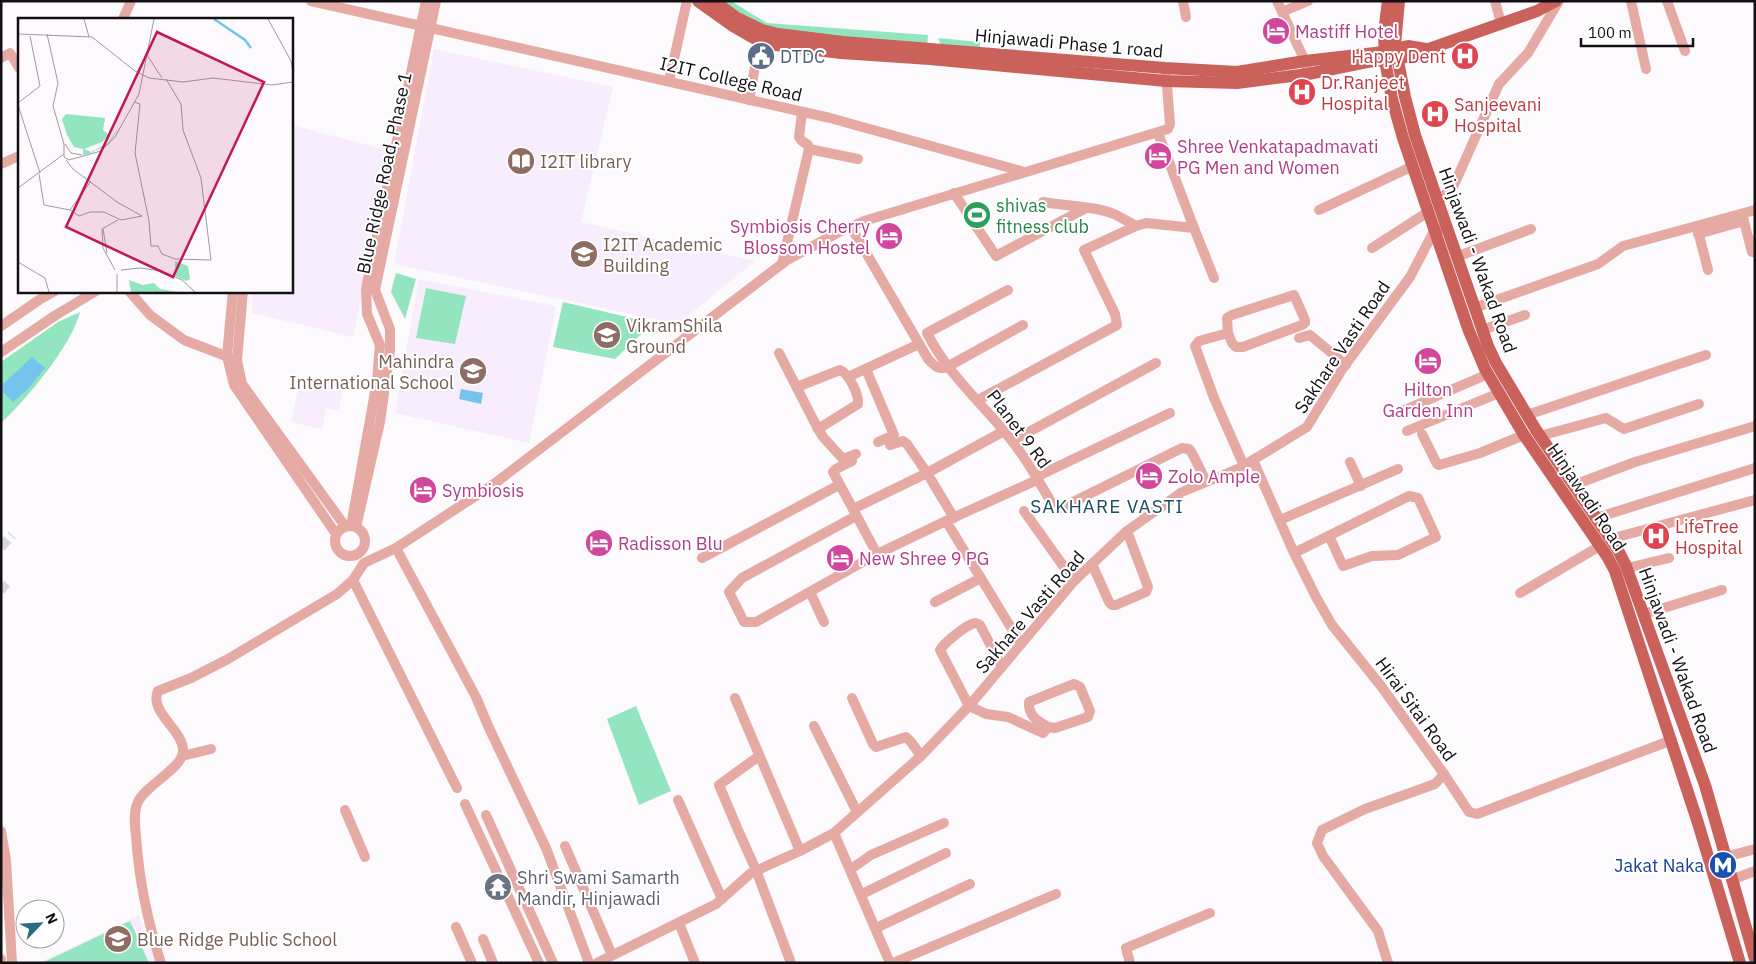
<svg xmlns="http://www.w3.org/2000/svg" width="1756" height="964" viewBox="0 0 1756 964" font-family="'IBM Plex Sans',sans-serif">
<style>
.education{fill:#f7edfd}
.green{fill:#93e5c0}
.water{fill:#74c4ed}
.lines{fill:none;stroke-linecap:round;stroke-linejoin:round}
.minor-tunnel{stroke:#d9d7da;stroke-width:10;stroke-dasharray:10 5;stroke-linecap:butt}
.minor{stroke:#e6aaa4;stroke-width:10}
.major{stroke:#ca615a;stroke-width:12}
.labels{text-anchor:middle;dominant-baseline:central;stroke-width:4;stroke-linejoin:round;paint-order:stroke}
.hotel-label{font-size:18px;fill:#b23c85;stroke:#fff;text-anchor:start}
.street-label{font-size:18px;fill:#121014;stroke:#fff}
.service-label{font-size:18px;fill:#4e5e75;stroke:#fff;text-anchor:start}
.health-label{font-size:18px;fill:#be3a42;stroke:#fff;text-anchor:start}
.education-label{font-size:18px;fill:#785e54;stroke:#fff;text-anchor:start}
.leisure-label{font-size:18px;fill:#27864d;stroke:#fff;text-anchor:start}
.transit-label{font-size:18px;fill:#164399;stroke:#fff;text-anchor:end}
.worship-label{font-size:18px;fill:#5b616d;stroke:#fff;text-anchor:start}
.neighbourhood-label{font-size:19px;letter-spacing:1px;fill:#19505d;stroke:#fff}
.inset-river{fill:none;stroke:#74c4ed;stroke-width:2.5}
.inset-road{fill:none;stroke:#9e9ca0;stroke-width:1}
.view{fill:#c2185b;fill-opacity:0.15;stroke:#c2185b;stroke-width:2.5}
.inset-edge{fill:none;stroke:#121014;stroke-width:2.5}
</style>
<rect width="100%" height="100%" fill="#fcfafd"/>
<g class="education">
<path d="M434,49L613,87L581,222L755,261L678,324L394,264Z"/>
<path d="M291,125L391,151L353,337L252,313V291H291Z"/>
<path d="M419,279L556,306L529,443L395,413Z"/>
<path d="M317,379L344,385L339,411L326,408L322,429L291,422L299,386L315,390Z"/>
<path d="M139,915L156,963H38Z"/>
</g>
<g class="green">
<path d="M720,1H731L767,23L928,35L927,46L768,29Z"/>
<path d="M938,38L980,42V52L942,48Z"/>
<path d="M396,273L416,279L405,319L391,292Z"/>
<path d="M426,288L466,296L455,344L416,338Z"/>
<path d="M563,302L653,323L615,359L553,347Z"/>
<path d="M80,312C72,345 26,400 1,423V362L58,322Z"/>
<path d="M636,706L671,791L639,805L607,719Z"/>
<path d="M130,921L149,963H42Z"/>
</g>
<g class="water">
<path d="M32,357L45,368L29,388L13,402L1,390V386Z"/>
<path d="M461,389L483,393L481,404L459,399Z"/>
</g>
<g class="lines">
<g class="minor-tunnel">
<path d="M1,547L12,535"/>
<path d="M1,585L7,590"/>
</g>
<g class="minor">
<path d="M311,1L830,118L1021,171"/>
<path d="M1183,1L1186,17"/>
<path d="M1277,1L1305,61L1308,74"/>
<path d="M1495,1L1501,23"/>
<path d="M1631,1L1646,69"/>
<path d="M1667,1L1685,51"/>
<path d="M1282,12L1308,1"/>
<path d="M123,19L131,1"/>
<path d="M1,58L10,53L19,68"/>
<path d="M669,81L687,1"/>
<path d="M749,100L761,34"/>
<path d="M809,149L858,159"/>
<path d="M1,164L19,156"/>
<path d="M954,193L996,256L1086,208"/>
<path d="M1043,202C1065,206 1095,206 1114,214C1122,218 1129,222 1136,226"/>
<path d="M1438,202L1454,185L1499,84L1528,53L1559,1"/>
<path d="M1319,210L1413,166"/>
<path d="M1742,214L1752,252"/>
<path d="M851,227L928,359C934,365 938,371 947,367L1023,325"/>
<path d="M1697,227L1708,270"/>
<path d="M1194,228L1214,278"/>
<path d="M1698,234L1744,221"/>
<path d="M1372,248L1428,212"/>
<path d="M1456,257L1531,229"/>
<path d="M782,264L809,149L808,145L802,141L799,137L802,112"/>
<path d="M1008,290L927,333C948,375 984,405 1012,441C1028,461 1040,484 1053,505L1060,508L1063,507L1182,448L1189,449L1192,453L1206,481"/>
<path d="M129,291L150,315L184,340L231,358"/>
<path d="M233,291L227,356L234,385L336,534"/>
<path d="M243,291L237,360L242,384L345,526"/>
<path d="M1474,308L1598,264L1623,246L1755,210"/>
<path d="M1,326L39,300L55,291"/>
<path d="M1482,330L1525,315"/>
<path d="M1228,333L1227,318L1232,315L1294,295L1305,320V323L1302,325L1243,347H1236L1232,343L1228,333L1199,341L1195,346L1214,398L1244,466"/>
<path d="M1299,338L1310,335L1346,365"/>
<path d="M1,352L56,315L96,291"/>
<path d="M779,353L818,429L823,437L843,459L856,454"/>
<path d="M866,369L894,435L878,442"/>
<path d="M848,377L919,344"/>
<path d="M797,387L840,370C849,374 859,394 858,404L818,429"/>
<path d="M978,400L1117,325L1115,314L1084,250L1136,226L1146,223L1194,228L1158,133"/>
<path d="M1400,412L1488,374"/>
<path d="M1527,415L1706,355"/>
<path d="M1407,431L1499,393"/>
<path d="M1422,434L1437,464L1439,465L1480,453L1524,435"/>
<path d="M1540,436L1606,418L1624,429L1699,404"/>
<path d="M1012,441L1156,363"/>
<path d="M890,445L903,441L907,444L927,473L1004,431"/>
<path d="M1253,460L1294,553L1316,597L1332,625L1381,686L1444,774L1435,784L1365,809L1322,830L1317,843L1323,856L1378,931L1388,963"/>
<path d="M852,461L836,469L833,472L853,509"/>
<path d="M1350,462L1361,486"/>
<path d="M1036,477L1170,413"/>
<path d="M1574,485L1635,462L1755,426"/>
<path d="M1024,511L1074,581"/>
<path d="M856,516L742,578L729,592L744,622H756L877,554"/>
<path d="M1596,518L1755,468"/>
<path d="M1280,520L1398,469"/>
<path d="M946,521L877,554L853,509L927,473L954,518"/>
<circle cx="350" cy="541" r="15"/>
<path d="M351,526L377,381L380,345L367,314L366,289L426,1"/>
<path d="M356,527L380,422L390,350V329L375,290L436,1"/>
<path d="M1610,539L1755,500"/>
<path d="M396,548L476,697L489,728L546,848L589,963"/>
<path d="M1294,553L1409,496L1418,498L1436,537L1398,555L1372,556L1343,566L1329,536"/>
<path d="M702,558L839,485"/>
<path d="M1092,564L1109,602L1112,605H1116L1146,592L1148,587L1127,531"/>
<path d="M1627,568L1669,558"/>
<path d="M353,580L457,788"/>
<path d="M810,592L824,622"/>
<path d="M1520,593L1600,546"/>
<path d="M935,602L981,578"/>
<path d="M1644,614L1722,590"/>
<path d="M1021,644L946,521L1037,480"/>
<path d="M1002,667L980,625C976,623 976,622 972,624C964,627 944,643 940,650L969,706L986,714L1008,717L1043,733L1048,727L1055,728L1088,717L1090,711L1080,687L1074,684L1029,702C1028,716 1038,721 1048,727"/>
<path d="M735,698L800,851"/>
<path d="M852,698L873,744L876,747L906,737L911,742L921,756"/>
<path d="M814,726L857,812"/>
<path d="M182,756L211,749"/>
<path d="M759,756L719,785L738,830L756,870L791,963"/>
<path d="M1444,774L1469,812L1477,814L1672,740"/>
<path d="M678,800L722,899"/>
<path d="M465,804L539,963"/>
<path d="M345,810L365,857"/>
<path d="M486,815L553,963"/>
<path d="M1,831L6,860L12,963"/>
<path d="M834,833L890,963"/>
<path d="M565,846L612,955"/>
<path d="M1725,857L1755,849"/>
<path d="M851,869L871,855L944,823"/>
<path d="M1731,880L1755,871"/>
<path d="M862,894L946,853"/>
<path d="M679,923L695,963"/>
<path d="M456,927L472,963"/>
<path d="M876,928L970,884"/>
<path d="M483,939L493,963"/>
<path d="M1,959V963"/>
<path d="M161,963C147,920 139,881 136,836C135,826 133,812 138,802C145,786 182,768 183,752C185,731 148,712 158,691L191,678L228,659L337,594L353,580L364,563L396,548L494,484L787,260L839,232L864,221L1168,129L1170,124L1166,73"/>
<path d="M597,963L716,904L751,873L800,851L834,833L921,756L969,706L1074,581L1127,531L1182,492L1240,468L1307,427L1343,368L1410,277L1434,231L1439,230"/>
<path d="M893,963L1056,894"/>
<path d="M1130,963L1126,948L1210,913"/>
</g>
<g class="major">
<path d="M698,1L733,26L759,41L776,45L841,53L930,59L1166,81L1237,83L1308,74L1367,62L1406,57L1537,11L1556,1"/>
<path d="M714,1L737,18L762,30L778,34L843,42L1165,68L1237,72L1305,61L1375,53L1408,46L1426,49"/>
<path d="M1388,1L1384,32L1385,60L1392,99L1403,138L1469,331L1485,369L1524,435L1607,556L1615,571L1698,823L1740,963"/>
<path d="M1399,1L1395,45L1405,97L1415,135L1438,202L1488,346L1496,363L1536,430L1618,550L1626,566L1705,785L1755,959"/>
</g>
</g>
<defs>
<symbol id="hotel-disc" viewBox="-11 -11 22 22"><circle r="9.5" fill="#d1479c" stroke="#fff"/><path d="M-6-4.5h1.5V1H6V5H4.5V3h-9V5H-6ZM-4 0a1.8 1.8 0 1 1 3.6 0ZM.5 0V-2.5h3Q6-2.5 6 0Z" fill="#fff"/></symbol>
<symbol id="civic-disc" viewBox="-11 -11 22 22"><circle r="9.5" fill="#5c6f8a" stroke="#fff"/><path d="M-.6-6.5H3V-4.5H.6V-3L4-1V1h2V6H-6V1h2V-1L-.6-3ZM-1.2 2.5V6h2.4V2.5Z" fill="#fff"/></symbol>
<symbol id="hospital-disc" viewBox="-11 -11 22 22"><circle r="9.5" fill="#e0444e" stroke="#fff"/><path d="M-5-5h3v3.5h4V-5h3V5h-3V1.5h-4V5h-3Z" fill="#fff"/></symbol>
<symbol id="library-disc" viewBox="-11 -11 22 22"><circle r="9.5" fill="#8d6e63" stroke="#fff"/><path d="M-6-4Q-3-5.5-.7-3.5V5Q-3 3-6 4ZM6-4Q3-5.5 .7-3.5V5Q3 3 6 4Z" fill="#fff"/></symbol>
<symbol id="stadium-disc" viewBox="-11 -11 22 22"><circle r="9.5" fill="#2e9e5b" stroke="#fff"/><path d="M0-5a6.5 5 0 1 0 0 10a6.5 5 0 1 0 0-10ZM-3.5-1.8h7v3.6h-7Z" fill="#fff"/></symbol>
<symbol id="university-disc" viewBox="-11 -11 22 22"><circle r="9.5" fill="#8d6e63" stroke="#fff"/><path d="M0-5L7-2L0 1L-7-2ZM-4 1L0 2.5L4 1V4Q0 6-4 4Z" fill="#fff"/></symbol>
<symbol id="school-disc" viewBox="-11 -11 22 22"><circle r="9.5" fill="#8d6e63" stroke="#fff"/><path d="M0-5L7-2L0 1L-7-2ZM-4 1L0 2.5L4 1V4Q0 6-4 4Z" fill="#fff"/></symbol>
<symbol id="metro-disc" viewBox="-11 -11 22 22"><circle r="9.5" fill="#1a4fb4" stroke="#fff"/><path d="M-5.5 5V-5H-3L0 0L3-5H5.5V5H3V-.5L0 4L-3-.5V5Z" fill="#fff"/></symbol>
<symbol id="temple-disc" viewBox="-11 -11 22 22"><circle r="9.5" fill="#6b7280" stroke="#fff"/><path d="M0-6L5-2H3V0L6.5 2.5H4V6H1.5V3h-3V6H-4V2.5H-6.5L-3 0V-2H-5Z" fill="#fff"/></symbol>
</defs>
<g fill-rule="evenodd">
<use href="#hotel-disc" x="1260" y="15" width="32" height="32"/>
<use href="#civic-disc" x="745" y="40" width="32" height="32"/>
<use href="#hospital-disc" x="1449" y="40" width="32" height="32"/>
<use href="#hospital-disc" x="1286" y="76" width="32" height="32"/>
<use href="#hospital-disc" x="1419" y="98" width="32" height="32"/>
<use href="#hotel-disc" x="1142" y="140" width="32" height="32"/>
<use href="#library-disc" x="505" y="145" width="32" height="32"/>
<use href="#stadium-disc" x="961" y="199" width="32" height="32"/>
<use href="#hotel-disc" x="873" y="220" width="32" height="32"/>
<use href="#university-disc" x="568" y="238" width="32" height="32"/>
<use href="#university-disc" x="591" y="319" width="32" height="32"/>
<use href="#hotel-disc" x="1412" y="345" width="32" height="32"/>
<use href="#school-disc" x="457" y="355" width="32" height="32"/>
<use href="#hotel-disc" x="1133" y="460" width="32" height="32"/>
<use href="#hotel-disc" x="407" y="474" width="32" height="32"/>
<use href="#hospital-disc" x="1640" y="520" width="32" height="32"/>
<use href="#hotel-disc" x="583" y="527" width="32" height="32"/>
<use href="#hotel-disc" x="824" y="542" width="32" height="32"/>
<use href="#metro-disc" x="1707" y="849" width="32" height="32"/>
<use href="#temple-disc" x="482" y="871" width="32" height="32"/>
<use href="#school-disc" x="102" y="923" width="32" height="32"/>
</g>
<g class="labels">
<g class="hotel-label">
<text x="1295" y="31">Mastiff Hotel</text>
<text x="1177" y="146">Shree Venkatapadmavati<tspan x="1177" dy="21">PG Men and Women</tspan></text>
<text x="870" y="226" text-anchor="end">Symbiosis Cherry<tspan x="870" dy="21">Blossom Hostel</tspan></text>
<text x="1428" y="389" text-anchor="middle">Hilton<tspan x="1428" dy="21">Garden Inn</tspan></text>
<text x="1168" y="476">Zolo Ample</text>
<text x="442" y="490">Symbiosis</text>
<text x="618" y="543">Radisson Blu</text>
<text x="859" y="558">New Shree 9 PG</text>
</g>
<g class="street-label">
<text transform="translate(1069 43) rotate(5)">Hinjawadi Phase 1 road</text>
<text transform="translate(731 79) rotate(13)">I2IT College Road</text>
<text transform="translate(384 173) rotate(-78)">Blue Ridge Road, Phase 1</text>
<text transform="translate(1478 260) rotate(70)">Hinjawadi - Wakad Road</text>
<text transform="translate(1342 347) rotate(-56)">Sakhare Vasti Road</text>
<text transform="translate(1019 429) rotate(53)">Planet 9 Rd</text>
<text transform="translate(1587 497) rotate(56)">Hinjawadi Road</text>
<text transform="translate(1030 612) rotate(-49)">Sakhare Vasti Road</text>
<text transform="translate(1678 660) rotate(70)">Hinjawadi - Wakad Road</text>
<text transform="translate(1416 709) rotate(54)">Hirai Sitai Road</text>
</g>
<g class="service-label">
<text x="780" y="56">DTDC</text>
</g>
<g class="health-label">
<text x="1446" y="56" text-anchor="end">Happy Dent</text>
<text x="1321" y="82">Dr.Ranjeet<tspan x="1321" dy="21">Hospital</tspan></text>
<text x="1454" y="104">Sanjeevani<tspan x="1454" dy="21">Hospital</tspan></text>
<text x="1675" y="526">LifeTree<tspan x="1675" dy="21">Hospital</tspan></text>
</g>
<g class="education-label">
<text x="540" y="161">I2IT library</text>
<text x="603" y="244">I2IT Academic<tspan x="603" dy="21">Building</tspan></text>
<text x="626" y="325">VikramShila<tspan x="626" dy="21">Ground</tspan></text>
<text x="454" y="361" text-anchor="end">Mahindra<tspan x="454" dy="21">International School</tspan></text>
<text x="137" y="939">Blue Ridge Public School</text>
</g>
<g class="leisure-label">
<text x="996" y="205">shivas<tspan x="996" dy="21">fitness club</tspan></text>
</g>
<g class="transit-label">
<text x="1704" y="865">Jakat Naka</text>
</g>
<g class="worship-label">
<text x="517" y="877">Shri Swami Samarth<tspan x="517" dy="21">Mandir, Hinjawadi</tspan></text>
</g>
<g class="neighbourhood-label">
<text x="1107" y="506">SAKHARE VASTI</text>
</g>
</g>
<g transform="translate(18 18)">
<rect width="275" height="275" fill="#fcfafd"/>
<path d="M48,96L87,100L85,112L91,117L84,124L66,131L73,134L90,125L101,109L91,126L88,128L70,136L65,137V131L56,129L49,117L44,101ZM157,243L170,248L172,261L168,263L157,258ZM111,262L125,267L136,265L142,271L161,274H113Z" fill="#93e5c0"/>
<path class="inset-river" d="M196,1L227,22L233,30"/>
<path class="inset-road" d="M66,1L71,19M250,1L273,43L275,54M0,16L74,19L117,53L131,60L165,64L195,60L254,67L275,64M29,16L40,65L35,88L46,126V139L51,142L83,133L97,119L121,76L136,1M129,37L144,60M116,84L122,86L117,135L131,203L133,228H140L144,236L157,241L193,242L183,160L165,112L163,86L148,61M0,85L22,68L12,18M0,87L22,155M47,126L53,135L64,137M48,142L55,151L99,184L124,198M21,156L26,187L52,192L61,198M0,170L46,136M52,192L73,163M61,198L72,194H86L103,202L124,198M84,211L85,230L97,252M84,211L100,202M85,211L89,235M0,244L27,260L31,274M103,252L122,250L143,253L164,262L177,274M99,256V274"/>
<path class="view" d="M139,14L246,64L155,259L48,209Z"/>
<rect width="275" height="275" class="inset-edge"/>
</g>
<rect width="1756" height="964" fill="none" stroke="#121014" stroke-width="5"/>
<g transform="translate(40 924) rotate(65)"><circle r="24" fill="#ffffff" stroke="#a09fa1"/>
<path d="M0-4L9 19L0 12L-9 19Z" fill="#296e7e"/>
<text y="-8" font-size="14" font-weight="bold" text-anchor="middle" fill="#121014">N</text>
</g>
<path d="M1581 38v8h112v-8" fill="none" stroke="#121014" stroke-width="2.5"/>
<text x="1588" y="38" font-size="15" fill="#121014" stroke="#ffffff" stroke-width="4" paint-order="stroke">100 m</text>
</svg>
